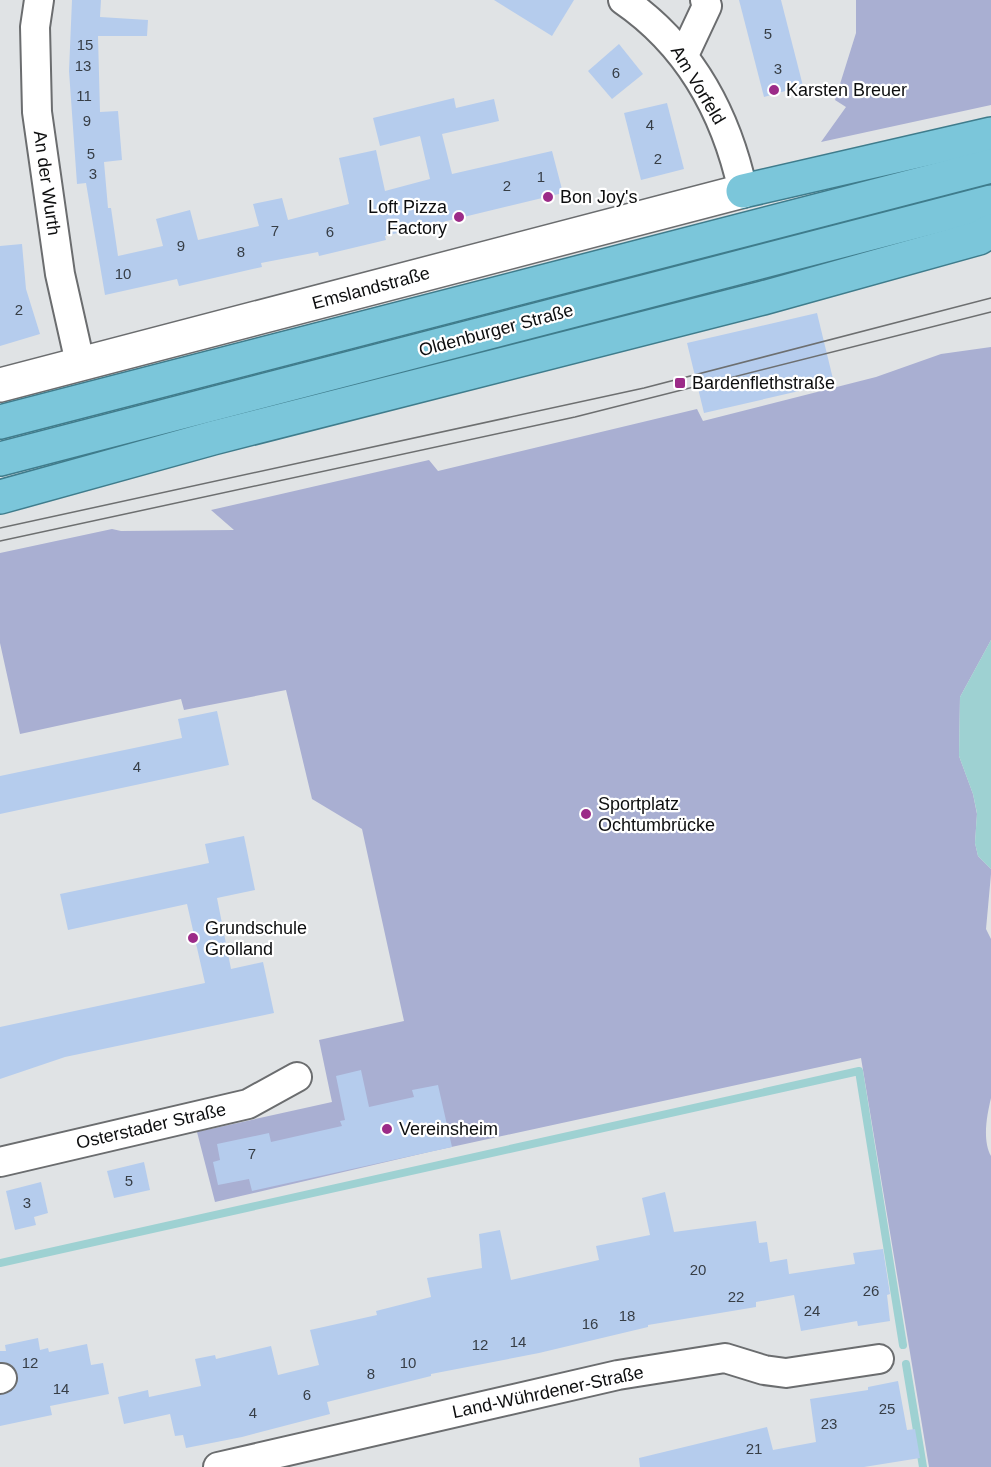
<svg xmlns="http://www.w3.org/2000/svg" width="991" height="1467" viewBox="0 0 991 1467" font-family="Arial,sans-serif">
<style>
.green{fill:#a9afd2}
.water{fill:#9ed1d2}
.lines{fill:none;stroke-linecap:round;stroke-linejoin:round}
.stream{stroke:#9ed1d2;stroke-width:8}
.building{fill:#b5cced}
.minor-casing{stroke:#6b6d6f;stroke-width:32}
.tertiary-casing{stroke:#6b6d6f;stroke-width:36}
.trunk-casing{stroke:#3f7c8c;stroke-width:36}
.minor{stroke:#fff;stroke-width:28}
.tertiary{stroke:#fff;stroke-width:33}
.trunk{stroke:#7bc6da;stroke-width:33}
.tram{stroke:#6d6f70;stroke-width:1.5}
.poi-dot{fill:#9c2b88;stroke:#fff;stroke-width:2}
.labels{text-anchor:middle;dominant-baseline:central;stroke-width:4.5;stroke-linejoin:round;paint-order:stroke}
.number-label{font-size:15px;fill:#373e46}
.street-label{font-size:18px;fill:#0d0e0f;stroke:#fff}
.poi-label{font-size:18px;fill:#0d0e0f;stroke:#fff;text-anchor:start}
</style>
<rect width="100%" height="100%" fill="#e0e3e5"/>
<g class="green">
<path d="M856,0H991V105L821,142L846,107L835,100L856,33Z"/>
<path d="M991,347V640L960,697L959,756L973,794L977,814L975,843L978,856L991,869V874L986,929L991,939V1098C987,1115 982,1140 991,1156V1467H929L861,1058L433,1151L215,1202L197,1132L332,1102L319,1040L404,1021L362,829L312,799L286,690L184,710L181,699L20,734L0,643V553L112,529L121,531L234,530L211,510L429,460L438,471L697,409L703,421L876,377L941,354Z"/>
</g>
<path class="water" d="M991,640V874V869L978,856L975,843L977,813L973,794L959,756L960,697Z"/>
<g class="lines">
<g class="stream">
<path d="M0,1263L859,1071L903,1345"/>
<path d="M906,1364L923,1467"/>
</g>
</g>
<g class="building">
<path d="M72,0H101L100,17L148,20L147,36H98L100,112L118,111L122,160L104,162L108,208H111L118,256L163,246L156,219L190,210L198,240L259,226L253,204L282,198L288,220L349,204L339,158L376,150L385,191L430,179L420,136L380,146L373,118L454,98L456,108L494,99L499,121L442,134L452,174L552,151L563,193L385,236L386,240L319,256L318,252L261,263L262,267L179,286L177,279L105,295L86,183L77,184L69,71Z"/>
<path d="M494,0H574L552,36Z"/>
<path d="M739,0H781L803,86L764,97Z"/>
<path d="M619,44L643,74L612,99L588,71Z"/>
<path d="M667,103L684,169L641,180L624,113Z"/>
<path d="M22,244L26,289L40,334L0,346V246Z"/>
<path d="M817,313L834,383L704,413L687,343Z"/>
<path d="M217,711L229,765L0,814V776L182,738L178,719Z"/>
<path d="M244,836L255,890L217,898L231,969L263,962L274,1013L65,1057L0,1079V1027L205,983L187,904L68,930L60,894L209,863L205,844Z"/>
<path d="M361,1070L369,1107L414,1097L412,1090L438,1085L452,1147L252,1191L249,1179L218,1185L213,1162L220,1160L217,1144L269,1133L271,1142L342,1126L340,1121L345,1120L336,1076Z"/>
<path d="M144,1162L150,1190L114,1198L107,1171Z"/>
<path d="M41,1182L48,1213L34,1217L36,1225L15,1230L6,1191Z"/>
<path d="M665,1192L674,1232L756,1221L759,1243L767,1242L770,1262L787,1259L789,1274L855,1264L853,1253L883,1249L890,1294L887,1295L890,1321L858,1326L857,1321L801,1331L794,1295L756,1302V1307L648,1325V1327L539,1353L431,1374V1376L327,1402L330,1414L242,1437L186,1448L183,1435L175,1436L170,1414L124,1424L118,1397L148,1390L149,1397L201,1386L195,1359L215,1355L216,1359L271,1346L278,1375L319,1365L310,1330L377,1315L376,1311L431,1297L427,1278L482,1268L479,1234L500,1230L511,1280L599,1260L596,1246L650,1235L642,1198Z"/>
<path d="M38,1338L40,1350L48,1348L49,1352L87,1344L91,1365L103,1363L109,1394L50,1406L52,1415L0,1426V1395L15,1388L18,1378L12,1365L0,1362V1351H6L5,1345Z"/>
<path d="M898,1381L907,1430L915,1429L920,1458L864,1467H640L639,1458L767,1427L773,1450L816,1442L810,1399L868,1390V1387Z"/>
</g>
<g class="lines">
<defs>
<g id="minor">
<path d="M39,0L35,27L37,112L60,274L80,363"/>
<path d="M623,0C690,46 726,113 743,191"/>
<path d="M684,55L707,6L705,0"/>
<path d="M0,1162L248,1104L297,1077"/>
<path d="M0,1379L2,1378"/>
<path d="M218,1467L618,1375L725,1358L764,1370L786,1373L879,1359"/>
</g>
<path id="tertiary" d="M0,385L743,191"/>
<g id="trunk">
<path d="M743,191L991,134"/>
<path d="M0,422L991,166"/>
<path d="M0,459L991,202"/>
<path d="M0,497L213,438L763,298L979,238L991,231"/>
</g>
</defs>
<use href="#minor" class="minor-casing"/>
<use href="#tertiary" class="tertiary-casing"/>
<use href="#trunk" class="trunk-casing"/>
<use href="#minor" class="minor"/>
<use href="#tertiary" class="tertiary"/>
<use href="#trunk" class="trunk"/>
<g class="tram">
<path d="M0,528L644,388L991,298"/>
<path d="M0,541L575,417L991,312"/>
</g>
</g>
<g class="poi-dot">
<circle cx="774" cy="90" r="6"/>
<circle cx="548" cy="197" r="6"/>
<circle cx="459" cy="217" r="6"/>
<rect x="674" y="377" width="12" height="12" rx="3"/>
<circle cx="586" cy="814" r="6"/>
<circle cx="193" cy="938" r="6"/>
<circle cx="387" cy="1129" r="6"/>
</g>
<g class="labels">
<g class="number-label">
<text x="768" y="33">5</text>
<text x="85" y="44">15</text>
<text x="83" y="65">13</text>
<text x="778" y="68">3</text>
<text x="616" y="72">6</text>
<text x="84" y="95">11</text>
<text x="87" y="120">9</text>
<text x="650" y="124">4</text>
<text x="91" y="153">5</text>
<text x="658" y="158">2</text>
<text x="93" y="173">3</text>
<text x="541" y="176">1</text>
<text x="507" y="185">2</text>
<text x="275" y="230">7</text>
<text x="330" y="231">6</text>
<text x="181" y="245">9</text>
<text x="241" y="251">8</text>
<text x="123" y="273">10</text>
<text x="19" y="309">2</text>
<text x="137" y="766">4</text>
<text x="252" y="1153">7</text>
<text x="129" y="1180">5</text>
<text x="27" y="1202">3</text>
<text x="698" y="1269">20</text>
<text x="871" y="1290">26</text>
<text x="736" y="1296">22</text>
<text x="812" y="1310">24</text>
<text x="627" y="1315">18</text>
<text x="590" y="1323">16</text>
<text x="518" y="1341">14</text>
<text x="480" y="1344">12</text>
<text x="30" y="1362">12</text>
<text x="408" y="1362">10</text>
<text x="371" y="1373">8</text>
<text x="61" y="1388">14</text>
<text x="307" y="1394">6</text>
<text x="887" y="1408">25</text>
<text x="253" y="1412">4</text>
<text x="829" y="1423">23</text>
<text x="754" y="1448">21</text>
</g>
<g class="street-label">
<text transform="translate(698 85) rotate(59)">Am Vorfeld</text>
<text transform="translate(47 183) rotate(82)">An der Wurth</text>
<text transform="translate(371 288) rotate(-15)">Emslandstraße</text>
<text transform="translate(496 330) rotate(-15)">Oldenburger Straße</text>
<text transform="translate(151 1126) rotate(-13)">Osterstader Straße</text>
<text transform="translate(548 1392) rotate(-12)">Land-Wührdener-Straße</text>
</g>
<g class="poi-label">
<text x="786" y="90">Karsten Breuer</text>
<text x="560" y="197">Bon Joy's</text>
<text x="447" y="207" text-anchor="end">Loft Pizza<tspan x="447" dy="21">Factory</tspan></text>
<text x="692" y="383">Bardenflethstraße</text>
<text x="598" y="804">Sportplatz<tspan x="598" dy="21">Ochtumbrücke</tspan></text>
<text x="205" y="928">Grundschule<tspan x="205" dy="21">Grolland</tspan></text>
<text x="399" y="1129">Vereinsheim</text>
</g>
</g>
</svg>
